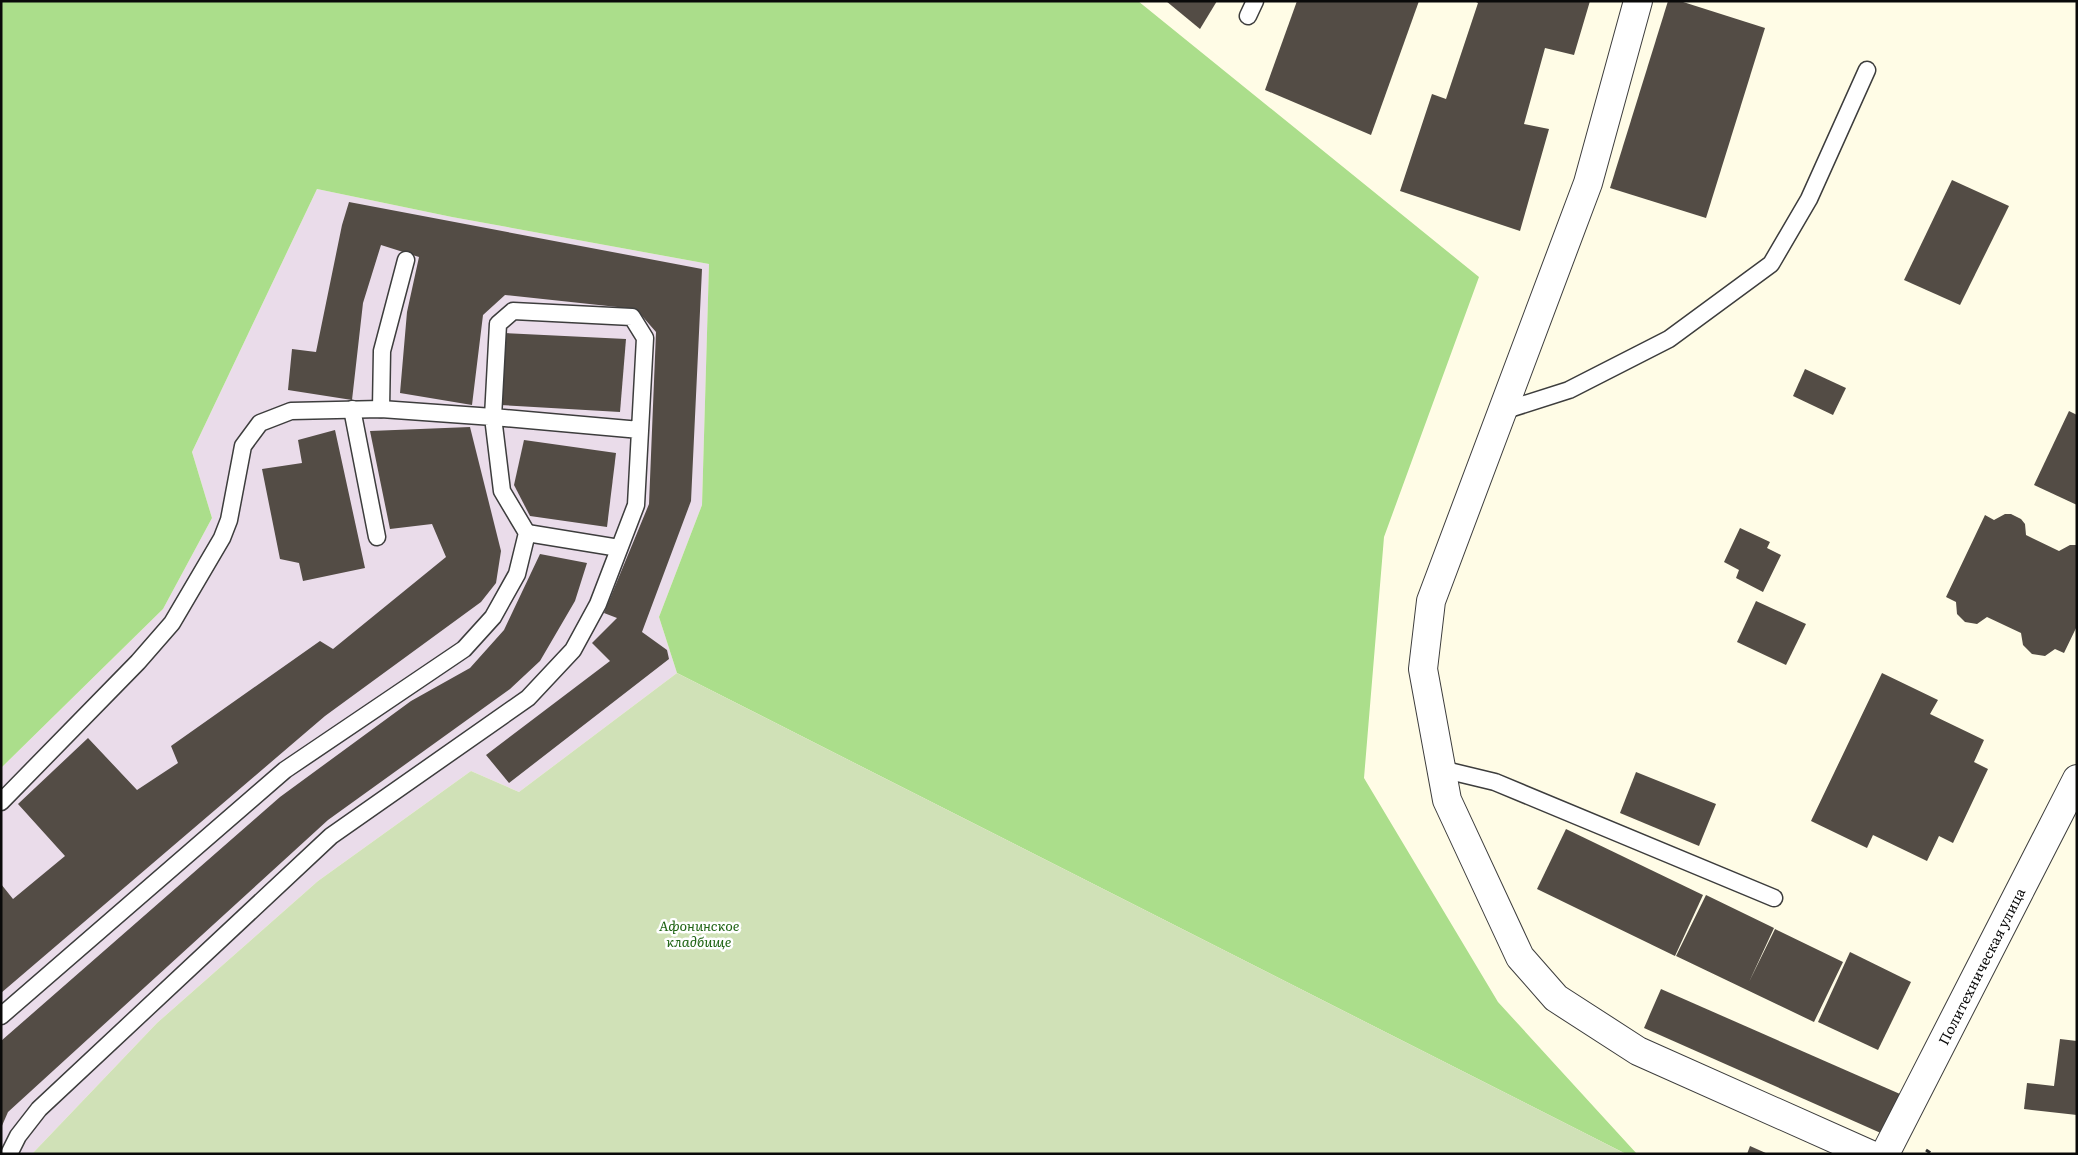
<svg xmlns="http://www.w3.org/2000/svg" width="2078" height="1155" viewBox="0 0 2078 1155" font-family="Literata,serif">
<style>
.industrial{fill:#eadcea}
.forest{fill:#abde8b}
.cemetery{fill:#d0e1b7}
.building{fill:#534c45}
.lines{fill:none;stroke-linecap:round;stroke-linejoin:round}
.lane-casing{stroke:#3d3d3d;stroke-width:19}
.street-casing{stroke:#3d3d3d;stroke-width:30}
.path{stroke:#2c2c2c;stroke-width:3;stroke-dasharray:5 2.5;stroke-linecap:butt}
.lane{stroke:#fff;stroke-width:16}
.street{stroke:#fff;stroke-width:28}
.labels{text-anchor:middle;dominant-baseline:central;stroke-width:5;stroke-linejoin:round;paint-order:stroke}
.park-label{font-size:14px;font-style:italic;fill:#216516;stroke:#fff}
.street-label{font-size:14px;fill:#0a0a0a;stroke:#fff}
</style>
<rect width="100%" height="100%" fill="#fffce6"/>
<path class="industrial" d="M317,189L452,217L709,264L702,505L659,617L677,673L519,792L471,771L318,881L157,1023L32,1154H1V768L163,609L212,518L192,452Z"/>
<path class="forest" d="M1,1H1138L1479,277L1384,537L1364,778L1498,1002L1637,1154H1626L677,673L659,617L702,505L709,264L452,217L317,189L192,452L212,518L163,609L1,768Z"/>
<path class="cemetery" d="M677,673L1626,1154H32L157,1023L318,881L471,771L519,792Z"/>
<g class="building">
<path d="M1166,1H1217L1200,29Z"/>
<path d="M1297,1H1419L1371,135L1265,90Z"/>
<path d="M1474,1H1590L1574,55L1545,48L1524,124L1549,129L1520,231L1400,191L1432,94L1446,99L1478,3Z"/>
<path d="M1668,1H1680L1765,28L1706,218L1610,188Z"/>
<path d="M1952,180L2009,206L1960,305L1904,280Z"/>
<path d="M349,202L702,269L691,501L642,632L667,650L669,659L509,783L486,755L610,661L592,643L617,618L604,613L649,504L656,332L636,309L505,295L483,315L472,405L400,393L407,312L419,257L381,245L363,303L352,400L288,390L292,349L316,352L342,225Z"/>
<path d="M504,333L626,339L620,412L500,405Z"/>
<path d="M1805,369L1846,388L1833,415L1793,396Z"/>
<path d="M2069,411L2077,415V505L2034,485Z"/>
<path d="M470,427L501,551L496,583L481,602L325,716L1,993V884L13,899L65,856L18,804L88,738L137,790L178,763L171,746L320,641L333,649L446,557L432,524L390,529L370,431Z"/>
<path d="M335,430L365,568L303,581L299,563L280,559L262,469L302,463L298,440Z"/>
<path d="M524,440L616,453L607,527L530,516L514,485Z"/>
<path d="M2005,514H2011L2021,519L2025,524L2026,535L2059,551L2070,545H2077V626L2064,653L2055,649L2045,656L2032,654L2023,645L2021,633L1987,617L1977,624L1965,622L1957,614L1956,602L1946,597L1985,515L1994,520Z"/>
<path d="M1740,528L1770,542L1767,548L1781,555L1763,592L1736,578L1739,570L1724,562Z"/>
<path d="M540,554L587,563L575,601L540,661L510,689L328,820L8,1112L1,1128V1041L280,797L411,701L470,668L504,630Z"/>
<path d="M1756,601L1806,624L1786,665L1737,642Z"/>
<path d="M1882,673L1938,700L1930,714L1984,740L1974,762L1988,769L1953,843L1939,836L1927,861L1873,835L1867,848L1811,821Z"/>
<path d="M1636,772L1716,804L1699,846L1620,813Z"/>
<path d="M1566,829L1703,895L1675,956L1537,889Z"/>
<path d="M1706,895L1774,928L1749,982L1775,929L1843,962L1814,1022L1676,956Z"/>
<path d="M1850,952L1911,982L1878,1050L1818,1022Z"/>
<path d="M1661,989L1900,1094L1883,1134L1644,1028Z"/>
<path d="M2060,1039L2077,1041V1115L2024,1109L2027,1083L2054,1086Z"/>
<path d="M1750,1146L1768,1154H1747Z"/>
</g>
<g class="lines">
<defs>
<g id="lane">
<path d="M1248,16L1255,1"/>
<path d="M352,409L377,537"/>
<path d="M381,409L382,351L406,260"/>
<path d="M1500,412L1569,390L1669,339L1771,264L1809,199L1867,70"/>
<path d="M527,533L619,548"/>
<path d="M1441,769L1495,782L1774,898"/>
<path d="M1,802L138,662L172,623L222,538L229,520L243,446L260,423L291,411L381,409L493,417L502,491L527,533L517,574L493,617L464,649L285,770L1,1016"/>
<path d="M9,1154L18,1136L39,1109L331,836L528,698L573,650L598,604L636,505L645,338L632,317L513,311L498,324L493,417L640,430"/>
</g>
<g id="street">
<path d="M1638,1L1588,183L1431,601L1423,669L1447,800L1520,957L1556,998L1638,1051L1869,1154"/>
<path d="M1885,1154L2077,779"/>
</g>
</defs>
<use href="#lane" class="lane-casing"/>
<use href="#street" class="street-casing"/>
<path class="path" d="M1926,1150L1932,1154"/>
<use href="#lane" class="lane"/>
<use href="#street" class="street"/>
</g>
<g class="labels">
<g class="park-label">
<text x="699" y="925">Афонинское<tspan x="699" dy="16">кладбище</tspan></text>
</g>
<g class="street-label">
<text transform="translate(1981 966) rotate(-63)">Политехническая улица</text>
</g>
</g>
<rect width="2078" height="1155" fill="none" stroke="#0a0a0a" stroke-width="5"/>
</svg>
